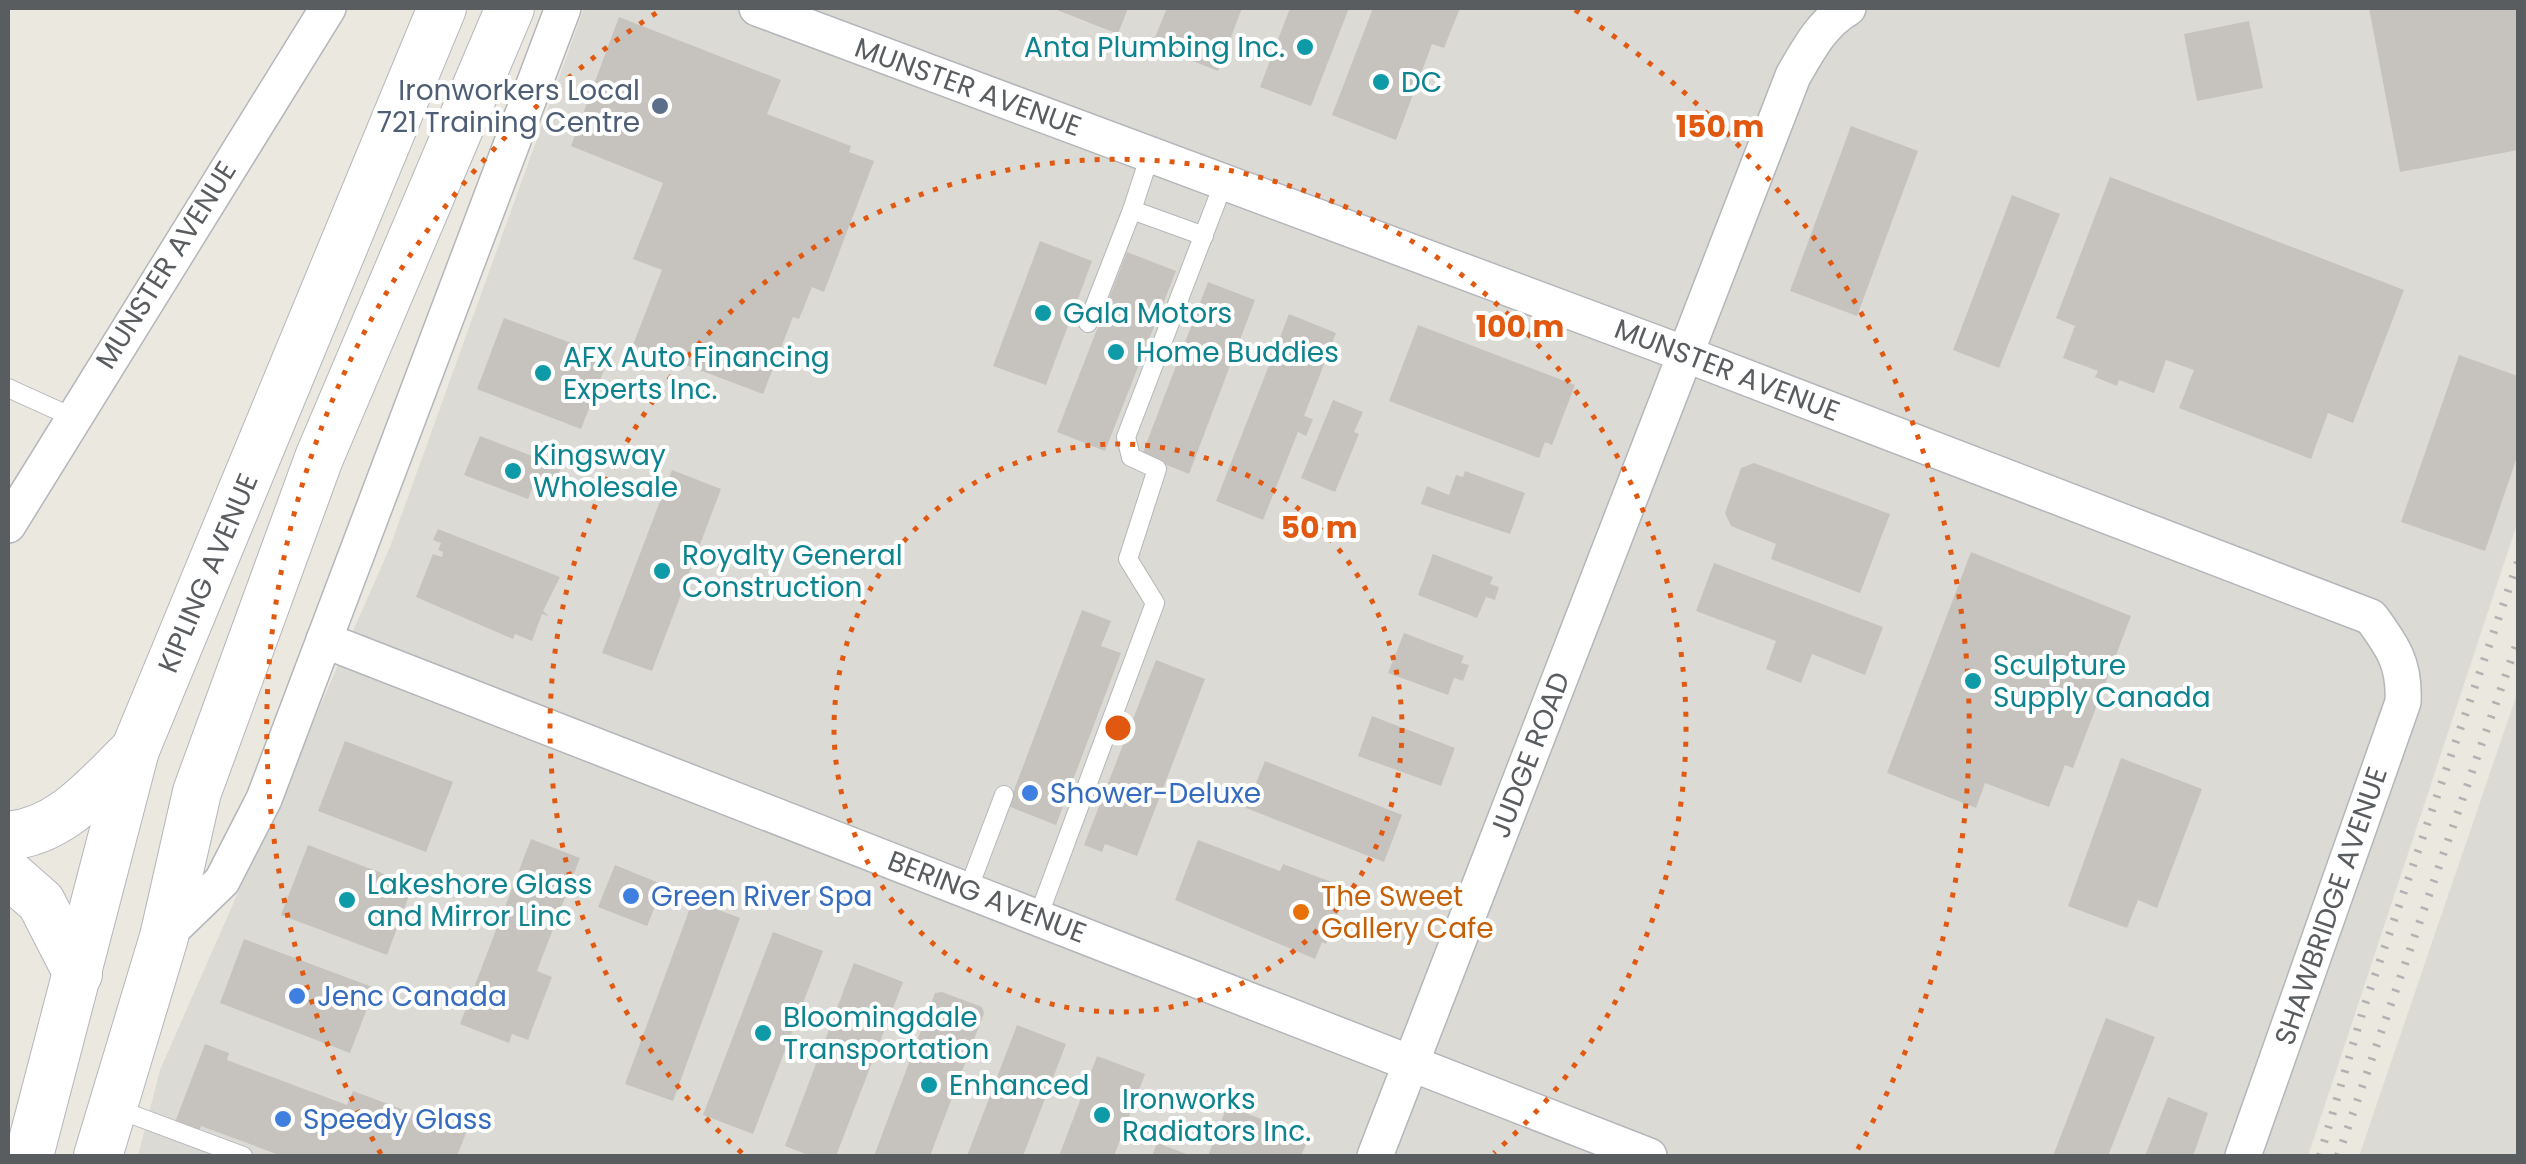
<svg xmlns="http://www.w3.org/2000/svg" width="2526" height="1164" viewBox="0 0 2526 1164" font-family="Poppins,sans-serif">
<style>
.industrial{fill:#dcdad5}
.building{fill:#c6c3be}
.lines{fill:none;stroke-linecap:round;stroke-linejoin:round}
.lane-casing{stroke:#b3b6ba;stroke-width:20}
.street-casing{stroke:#b3b6ba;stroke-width:38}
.secondary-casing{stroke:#b2b6ba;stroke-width:50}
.lane{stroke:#fff;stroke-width:18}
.street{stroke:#fff;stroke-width:35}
.secondary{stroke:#fff;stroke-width:48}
.rail{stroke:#b1b2b2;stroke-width:8;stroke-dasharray:2.5 12;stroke-linecap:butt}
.ring{fill:none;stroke:#e15910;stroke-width:5;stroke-dasharray:5 10}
.culture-dot{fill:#0f9aa8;stroke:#fff;stroke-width:4}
.service-dot{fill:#5c6f8a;stroke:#fff;stroke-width:4}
.shop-dot{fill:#3f7fe0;stroke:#fff;stroke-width:4}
.food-dot{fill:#e8710a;stroke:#fff;stroke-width:4}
.labels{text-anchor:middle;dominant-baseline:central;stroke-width:8;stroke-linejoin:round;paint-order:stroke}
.culture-label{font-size:28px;fill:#0d838f;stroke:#fff;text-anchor:start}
.street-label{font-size:28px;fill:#595d60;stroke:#fff}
.service-label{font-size:28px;fill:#4e5e75;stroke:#fff;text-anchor:end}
.shop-label{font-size:28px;fill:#366cbe;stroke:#fff;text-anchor:start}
.food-label{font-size:28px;fill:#c56008;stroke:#fff;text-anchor:start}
.centre{fill:#e15910;stroke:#fff;stroke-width:5}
.ring-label{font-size:30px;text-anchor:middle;font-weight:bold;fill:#e15910;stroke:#fff;stroke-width:8;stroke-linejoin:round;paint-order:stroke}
</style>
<rect width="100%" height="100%" fill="#ebe8e0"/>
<g class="industrial">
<path d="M584,8H2518V521L2308,1156H138L160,1070L390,547Z"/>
<path d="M2518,691V1156H2359Z"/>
</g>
<g class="building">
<path d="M1052,8H1128L1118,34Z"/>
<path d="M1167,8H1242L1218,71L1152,45Z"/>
<path d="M1290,8H1349L1311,106L1260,87Z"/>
<path d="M1373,8H1460L1444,48L1432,44L1396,140L1332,115Z"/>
<path d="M2369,8H2518V150L2400,172Z"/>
<path d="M619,17L781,80L767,114L851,146L849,152L874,161L824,292L812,287L799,319L793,317L763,394L633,345L662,270L633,259L663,183L571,146Z"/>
<path d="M2249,21L2263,88L2197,101L2184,34Z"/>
<path d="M1851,126L1918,151L1857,316L1790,291Z"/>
<path d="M2110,177L2404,290L2353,423L2328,413L2311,459L2179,408L2194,370L2166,360L2154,393L2119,380L2117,386L2095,377L2098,371L2063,358L2075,326L2056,318Z"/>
<path d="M2012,195L2060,214L1999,368L1953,350Z"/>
<path d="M1040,241L1092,261L1046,385L993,366Z"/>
<path d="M1127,252L1176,271L1105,451L1057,432Z"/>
<path d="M1208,282L1255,300L1189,474L1142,455Z"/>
<path d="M1289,314L1336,333L1304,416L1313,419L1306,436L1298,432L1263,520L1216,501Z"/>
<path d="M504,318L609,357L581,429L477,389Z"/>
<path d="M1418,325L1575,385L1552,445L1545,442L1539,458L1389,401Z"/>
<path d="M2459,355L2518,376V454L2485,551L2401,522Z"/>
<path d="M1333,400L1363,412L1354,432L1359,434L1335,492L1301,478Z"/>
<path d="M480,436L561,467L551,493L533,486L528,499L464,475Z"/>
<path d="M1754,463L1890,514L1860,593L1771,559L1776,544L1731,526L1725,513L1741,468Z"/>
<path d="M672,470L721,489L652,671L602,653Z"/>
<path d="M1465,471L1525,493L1510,534L1421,504L1427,486L1449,495L1456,475L1463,477Z"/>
<path d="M438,529L560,577L543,611L549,616L542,614L532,641L515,634L513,639L416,597L433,554L442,557L443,552L438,550L441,543L433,540Z"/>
<path d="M1971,552L2131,616L2073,768L2065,765L2049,807L1985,783L1976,808L1887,773Z"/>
<path d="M1433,554L1493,577L1490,584L1499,587L1495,600L1486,597L1477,618L1418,595Z"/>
<path d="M1714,563L1883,627L1865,675L1812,654L1801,683L1766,669L1776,641L1696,611Z"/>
<path d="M1082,610L1111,621L1101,646L1121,653L1056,825L1008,806Z"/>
<path d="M1404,633L1464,656L1461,663L1469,665L1463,681L1454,678L1448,695L1388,673Z"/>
<path d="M1156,660L1205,679L1137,856L1105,844L1102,852L1084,845Z"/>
<path d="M1372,716L1455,748L1441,786L1358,756Z"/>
<path d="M345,741L453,782L426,852L318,811Z"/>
<path d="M2121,758L2202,789L2157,908L2138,900L2127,928L2068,906Z"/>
<path d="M1265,761L1402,815L1384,862L1246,808Z"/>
<path d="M531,839L580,858L537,971L552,977L528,1040L512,1034L509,1043L460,1024Z"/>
<path d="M1198,840L1280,871L1283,864L1348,888L1326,944L1322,942L1315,959L1175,900Z"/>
<path d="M308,845L413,885L387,955L281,915Z"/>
<path d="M615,865L664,885L647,926L598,907Z"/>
<path d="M693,900L740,918L673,1101L625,1084Z"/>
<path d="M773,932L823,951L753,1134L703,1115Z"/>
<path d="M244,939L375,988L350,1053L220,1003Z"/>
<path d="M854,963L903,982L836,1156H811L785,1146Z"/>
<path d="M942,992L982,1007L984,1013L930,1156H874L935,993Z"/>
<path d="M2106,1018L2155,1037L2108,1156H2053Z"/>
<path d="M1017,1025L1066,1044L1023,1156H967Z"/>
<path d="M205,1044L229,1053L227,1060L347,1105L353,1091L466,1133L457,1156H282L201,1126L199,1131L175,1122Z"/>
<path d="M1097,1056L1145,1074L1114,1156H1059Z"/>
<path d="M2168,1097L2208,1113L2193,1156H2145Z"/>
<path d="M1227,1106L1309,1137L1301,1156H1208Z"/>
<path d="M1157,1143L1192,1156H1152Z"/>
</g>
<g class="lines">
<defs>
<g id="lane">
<path d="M1150,155L1132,210L1204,236"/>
<path d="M1088,323L1132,210"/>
<path d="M8,388L72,417"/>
<path d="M968,890L1004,795"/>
<path d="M1038,917L1155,603L1128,559L1157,469L1131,457L1126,437L1224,182"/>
<path d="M112,1107L243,1156"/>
</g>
<g id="street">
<path d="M757,8L1685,354L2371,617C2393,647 2405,664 2403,702L2243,1156"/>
<path d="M8,525L328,8"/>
<path d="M324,640L1649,1156"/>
<path d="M164,937L222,881L264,799L563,8"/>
<path d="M1375,1156L1793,76C1808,50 1822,23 1848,8"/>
</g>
<g id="secondary">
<path d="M8,836C63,831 97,786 135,750"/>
<path d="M8,873L41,902L78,974"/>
<path d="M29,1156L135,750L442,8"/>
<path d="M98,1156L164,937L197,792L319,458L510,8"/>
</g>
</defs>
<use href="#lane" class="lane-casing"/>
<use href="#street" class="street-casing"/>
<use href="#secondary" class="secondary-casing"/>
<use href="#lane" class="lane"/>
<use href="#street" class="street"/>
<use href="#secondary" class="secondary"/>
<g class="rail">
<path d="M2320,1156L2364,1007L2518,562"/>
<path d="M2338,1156L2518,640"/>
</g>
</g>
<g class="ring">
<circle cx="1118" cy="728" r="284"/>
<path d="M742 1153A568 568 0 1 1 1494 1153"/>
<path d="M381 1154A851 851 0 0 1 661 10M1575 10A851 851 0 0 1 1855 1154"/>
</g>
<g class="culture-dot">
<circle cx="1305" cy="47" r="10"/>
<circle cx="1381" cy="82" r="10"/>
<circle cx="1043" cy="313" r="10"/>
<circle cx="1116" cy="352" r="10"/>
<circle cx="543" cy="373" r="10"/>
<circle cx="513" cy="471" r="10"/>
<circle cx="662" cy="571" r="10"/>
<circle cx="1973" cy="681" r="10"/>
<circle cx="347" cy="900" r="10"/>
<circle cx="763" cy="1033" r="10"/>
<circle cx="929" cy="1085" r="10"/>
<circle cx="1102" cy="1115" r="10"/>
</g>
<circle class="service-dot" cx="660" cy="106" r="10"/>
<g class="shop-dot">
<circle cx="1030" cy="793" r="10"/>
<circle cx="631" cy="896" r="10"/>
<circle cx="297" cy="996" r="10"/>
<circle cx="283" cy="1119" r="10"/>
</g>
<circle class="food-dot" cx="1301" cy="912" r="10"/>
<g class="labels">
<g class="culture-label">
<text x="1285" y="47" text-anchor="end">Anta Plumbing Inc.</text>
<text x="1401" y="82">DC</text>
<text x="1063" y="313">Gala Motors</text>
<text x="1136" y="352">Home Buddies</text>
<text x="563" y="357">AFX Auto Financing<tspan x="563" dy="32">Experts Inc.</tspan></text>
<text x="533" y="455">Kingsway<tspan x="533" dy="32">Wholesale</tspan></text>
<text x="682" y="555">Royalty General<tspan x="682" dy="32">Construction</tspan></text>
<text x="1993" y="665">Sculpture<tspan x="1993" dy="32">Supply Canada</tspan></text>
<text x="367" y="884">Lakeshore Glass<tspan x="367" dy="32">and Mirror Linc</tspan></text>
<text x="783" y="1017">Bloomingdale<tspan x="783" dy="32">Transportation</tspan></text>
<text x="949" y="1085">Enhanced</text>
<text x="1122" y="1099">Ironworks<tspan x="1122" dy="32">Radiators Inc.</tspan></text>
</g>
<g class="street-label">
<text transform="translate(968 87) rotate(20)">MUNSTER AVENUE</text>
<text transform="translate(166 265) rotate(-58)">MUNSTER AVENUE</text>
<text transform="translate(1727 370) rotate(21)">MUNSTER AVENUE</text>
<text transform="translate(208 573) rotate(-67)">KIPLING AVENUE</text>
<text transform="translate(1530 755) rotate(-69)">JUDGE ROAD</text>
<text transform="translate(987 897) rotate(21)">BERING AVENUE</text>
<text transform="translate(2331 906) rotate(-71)">SHAWBRIDGE AVENUE</text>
</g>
<g class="service-label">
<text x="640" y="90">Ironworkers Local<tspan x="640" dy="32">721 Training Centre</tspan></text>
</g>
<g class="shop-label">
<text x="1050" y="793">Shower-Deluxe</text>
<text x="651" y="896">Green River Spa</text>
<text x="317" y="996">Jenc Canada</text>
<text x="303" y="1119">Speedy Glass</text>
</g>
<g class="food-label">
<text x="1321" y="896">The Sweet<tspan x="1321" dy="32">Gallery Cafe</tspan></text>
</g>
</g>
<circle cx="1118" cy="728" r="15" class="centre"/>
<g class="ring-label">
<text x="1720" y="137">150 m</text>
<text x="1520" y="337">100 m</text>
<text x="1319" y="538">50 m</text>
</g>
<rect width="2526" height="1164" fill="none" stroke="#595d60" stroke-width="20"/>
</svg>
